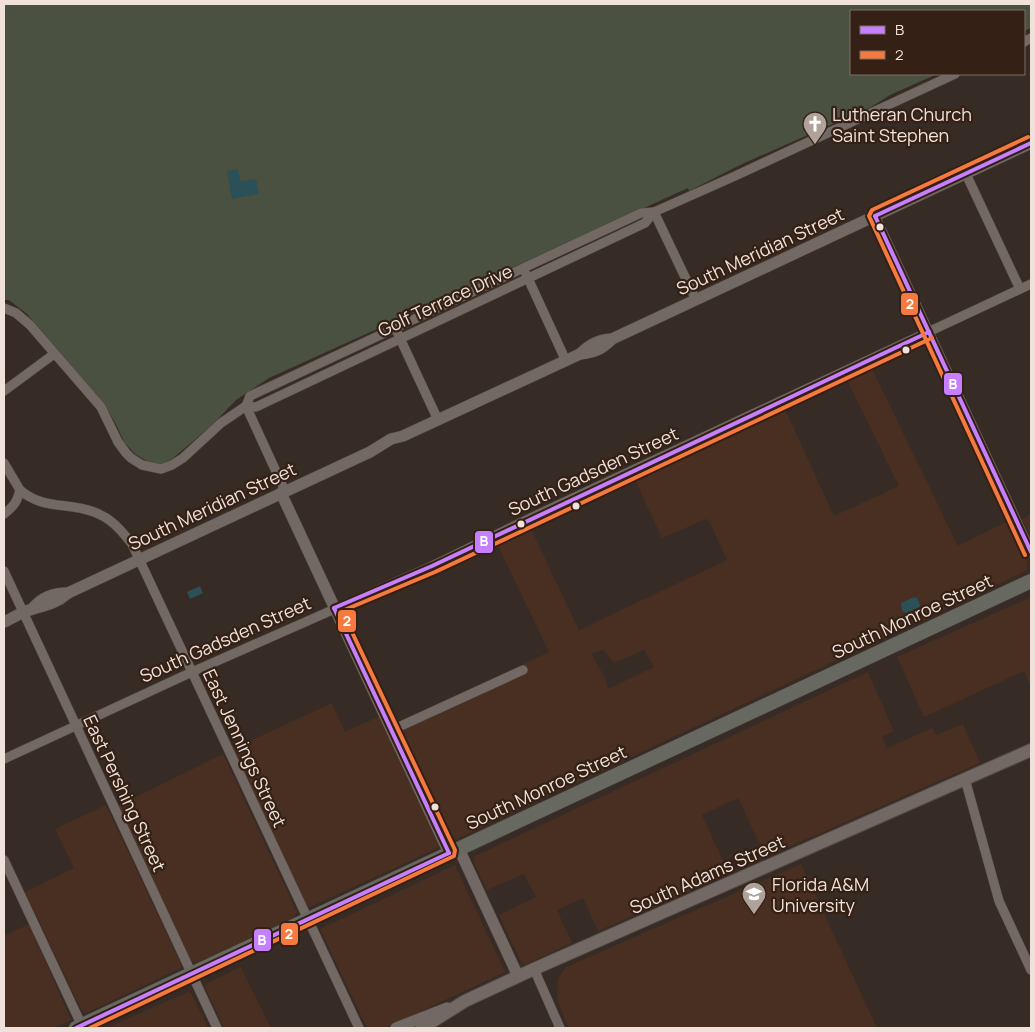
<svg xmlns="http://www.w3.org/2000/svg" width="1035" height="1032" viewBox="0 0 1035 1032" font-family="Manrope,sans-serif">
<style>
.built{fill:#482f22;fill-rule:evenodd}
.green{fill:#4a5141}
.water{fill:#2b5058}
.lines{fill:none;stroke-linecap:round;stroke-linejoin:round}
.minor-casing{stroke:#544943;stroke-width:10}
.tertiary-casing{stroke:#544943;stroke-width:12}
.secondary-casing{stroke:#544943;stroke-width:14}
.primary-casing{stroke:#544943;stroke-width:15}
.minor{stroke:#726964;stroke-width:9}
.tertiary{stroke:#726964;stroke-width:11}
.secondary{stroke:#726964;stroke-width:12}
.primary{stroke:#676961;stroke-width:14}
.bus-1-casing{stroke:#342014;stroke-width:8}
.bus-2-casing{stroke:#342014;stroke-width:8}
.bus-1{stroke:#c680ff;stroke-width:4}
.bus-2{stroke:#f6793e;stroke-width:4}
.bus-dot{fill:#f0e2da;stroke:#342014;stroke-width:2}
.labels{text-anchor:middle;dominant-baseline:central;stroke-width:4.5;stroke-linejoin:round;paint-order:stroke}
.poi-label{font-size:18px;fill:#f0e2da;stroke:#342014;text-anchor:start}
.street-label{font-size:18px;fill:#f0e2da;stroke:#342014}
.line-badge{stroke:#342014;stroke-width:2}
.badge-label{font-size:14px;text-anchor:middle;font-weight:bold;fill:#fff}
</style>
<rect width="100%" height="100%" fill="#372b25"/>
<g class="built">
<path d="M872,369L958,546L1008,521L1027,558L1028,570L455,840L448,831L398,724L549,652L497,544L531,529L579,630L727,560L709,521L706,519L662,538L635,480L785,409L834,516L899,486L847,380ZM603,650L614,663L644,650L654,667L608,689L606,680L592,654Z"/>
<path d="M1031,514V538L1022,519Z"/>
<path d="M1031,597V687L1024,671L924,717L897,657Z"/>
<path d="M868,672L894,731L882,737L887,748L932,728L936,735L963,724L980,763L766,857L738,798L702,815L729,874L598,931L583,898L557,910L572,943L526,964L522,963L520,960L499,915L536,897L524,874L487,890L474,863V857L477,855Z"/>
<path d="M332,703L345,732L380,716L439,846L436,849L310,907L305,904L232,749Z"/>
<path d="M223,754L297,912L293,918L197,963L192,962L189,957L116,807Z"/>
<path d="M106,805L181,964V968L86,1013L82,1011L25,892L74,868L55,829Z"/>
<path d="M801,864L877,1028H569L557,1000L558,979L566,967Z"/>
<path d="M455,865L505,972L385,1028H367L320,929Z"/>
<path d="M29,924L71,1020L53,1028H4V936Z"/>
<path d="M241,967L264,1014L271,1028H224L205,987L207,983Z"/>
<path d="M188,992L191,993L208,1028H106Z"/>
</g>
<path class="green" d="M4,4H1031V28L1024,31V11H851V74H937L890,95L871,107L740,165L689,191L688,188L269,378L236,400L212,425L172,459L161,465L147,461L135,454L124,442L117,426L105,405L27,314L9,300H4Z"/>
<g class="water">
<path d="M238,169L240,181L256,179L259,194L232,199L227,171Z"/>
<path d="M200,586L203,593L190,599L187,592Z"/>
<path d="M914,597L917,598L920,605L919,608L905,613L902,610L901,603Z"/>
</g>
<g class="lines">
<defs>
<g id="minor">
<path d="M1024,42L1031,38"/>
<path d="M966,174L1020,289"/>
<path d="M654,212L696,300"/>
<path d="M875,216L1031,552"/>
<path d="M526,274L566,361"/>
<path d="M4,308L16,313L30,325L101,407L118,442L126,453L131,458L142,465L161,469L172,465L183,458L221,423L246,406L250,396L641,213L654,212L735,176L955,74"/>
<path d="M398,334L438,420"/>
<path d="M4,391L54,354"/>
<path d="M246,406L256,407L645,223L654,212"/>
<path d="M246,406L285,491"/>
<path d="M4,463L20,490C17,502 14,506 4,514"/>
<path d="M20,490C43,510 67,502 94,512C111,518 121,530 132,544L359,1028"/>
<path d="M4,571L217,1028"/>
<path d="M392,730L523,670"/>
<path d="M4,759L192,672L432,566L541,513L1031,284"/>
<path d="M965,779L999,901L1031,970"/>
<path d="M4,860L83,1028"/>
<path d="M534,969L560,1028"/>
</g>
<g id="tertiary">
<path d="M580,354C590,344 598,340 612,339"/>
<path d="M281,493L449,853"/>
<path d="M32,609C42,597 53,593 68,593"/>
<path d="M4,622C13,618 23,611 33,609C47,605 57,603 68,593L370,452L391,439L403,436L580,354C595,352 601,350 612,339L1031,143"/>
<path d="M459,849L518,976"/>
<path d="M396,1028L447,1008"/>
</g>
<path id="secondary" d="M422,1028L465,1001L534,969L1031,750"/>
<path id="primary" d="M76,1028L1031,581"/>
</defs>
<use href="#minor" class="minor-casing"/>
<use href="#tertiary" class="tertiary-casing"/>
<use href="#secondary" class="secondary-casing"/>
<use href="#primary" class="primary-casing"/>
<use href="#minor" class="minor"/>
<use href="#tertiary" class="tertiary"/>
<use href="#secondary" class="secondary"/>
<use href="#primary" class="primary"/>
<defs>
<g id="bus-1">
<path d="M875,216L1031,552"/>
<path d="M875,216L1031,143"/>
<path d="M334,608L432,566L929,332"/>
<path d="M334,608L449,853"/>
<path d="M76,1028L449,853"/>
</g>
<g id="bus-2">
<path d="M1025,555L869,216L872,210L1028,137"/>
<path d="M90,1028L454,856L455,850L342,611L435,572L932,338"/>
</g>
</defs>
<use href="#bus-1" class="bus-1-casing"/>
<use href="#bus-2" class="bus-2-casing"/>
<use href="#bus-1" class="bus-1"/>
<use href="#bus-2" class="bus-2"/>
</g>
<defs>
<symbol id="church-pin" viewBox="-11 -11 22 30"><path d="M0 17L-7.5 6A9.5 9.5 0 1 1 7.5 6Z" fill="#afa29b" stroke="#342014"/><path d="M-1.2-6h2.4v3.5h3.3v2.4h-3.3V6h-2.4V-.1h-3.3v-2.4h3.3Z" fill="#fff"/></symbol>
<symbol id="university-pin" viewBox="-11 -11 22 30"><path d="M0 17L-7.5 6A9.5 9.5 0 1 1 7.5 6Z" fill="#afa29b" stroke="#342014"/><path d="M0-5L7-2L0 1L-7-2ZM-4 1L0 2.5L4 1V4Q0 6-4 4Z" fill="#fff"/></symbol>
</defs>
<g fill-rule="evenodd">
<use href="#church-pin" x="801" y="110" width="28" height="38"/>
<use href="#university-pin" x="740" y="880" width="28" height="38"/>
</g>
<g class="bus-dot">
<circle cx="880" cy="227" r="4.5"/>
<circle cx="906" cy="350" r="4.5"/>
<circle cx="576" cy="506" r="4.5"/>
<circle cx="521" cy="524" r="4.5"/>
<circle cx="435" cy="807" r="4.5"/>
</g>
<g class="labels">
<g class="poi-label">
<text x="832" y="114">Lutheran Church<tspan x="832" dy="21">Saint Stephen</tspan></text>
<text x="772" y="884">Florida A&amp;M<tspan x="772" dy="21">University</tspan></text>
</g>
<g class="street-label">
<text transform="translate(760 251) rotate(-25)">South Meridian Street</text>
<text transform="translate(445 300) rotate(-25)">Golf Terrace Drive</text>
<text transform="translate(593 471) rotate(-25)">South Gadsden Street</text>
<text transform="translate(212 506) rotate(-25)">South Meridian Street</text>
<text transform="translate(912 616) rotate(-25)">South Monroe Street</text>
<text transform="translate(225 639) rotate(-24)">South Gadsden Street</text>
<text transform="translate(245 748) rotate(65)">East Jennings Street</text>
<text transform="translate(546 787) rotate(-25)">South Monroe Street</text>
<text transform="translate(125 793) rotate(65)">East Pershing Street</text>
<text transform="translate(707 874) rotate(-24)">South Adams Street</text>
</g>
</g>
<g class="line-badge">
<rect x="900" y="292" width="19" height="24" rx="5" fill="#f6793e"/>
<rect x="943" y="372" width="20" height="24" rx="5" fill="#c680ff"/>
<rect x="474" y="530" width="20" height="24" rx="5" fill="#c680ff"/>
<rect x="337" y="609" width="20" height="24" rx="5" fill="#f6793e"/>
<rect x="280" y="922" width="19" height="24" rx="5" fill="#f6793e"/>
<rect x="253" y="928" width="19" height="24" rx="5" fill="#c680ff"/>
</g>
<g class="badge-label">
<text x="910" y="309">2</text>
<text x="953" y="389">B</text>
<text x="484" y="546">B</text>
<text x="347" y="626">2</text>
<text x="289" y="939">2</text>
<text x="262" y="945">B</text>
</g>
<rect width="1035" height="1032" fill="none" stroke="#f0e2da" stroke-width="10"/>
<rect x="850" y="10" width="175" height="65" fill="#342014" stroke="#7f6e63"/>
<rect x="860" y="26" width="25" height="8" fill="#c680ff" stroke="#7f6e63"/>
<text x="895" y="35" font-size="15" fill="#f0e2da">B</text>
<rect x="860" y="51" width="25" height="8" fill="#f6793e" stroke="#7f6e63"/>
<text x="895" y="60" font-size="15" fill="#f0e2da">2</text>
</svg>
